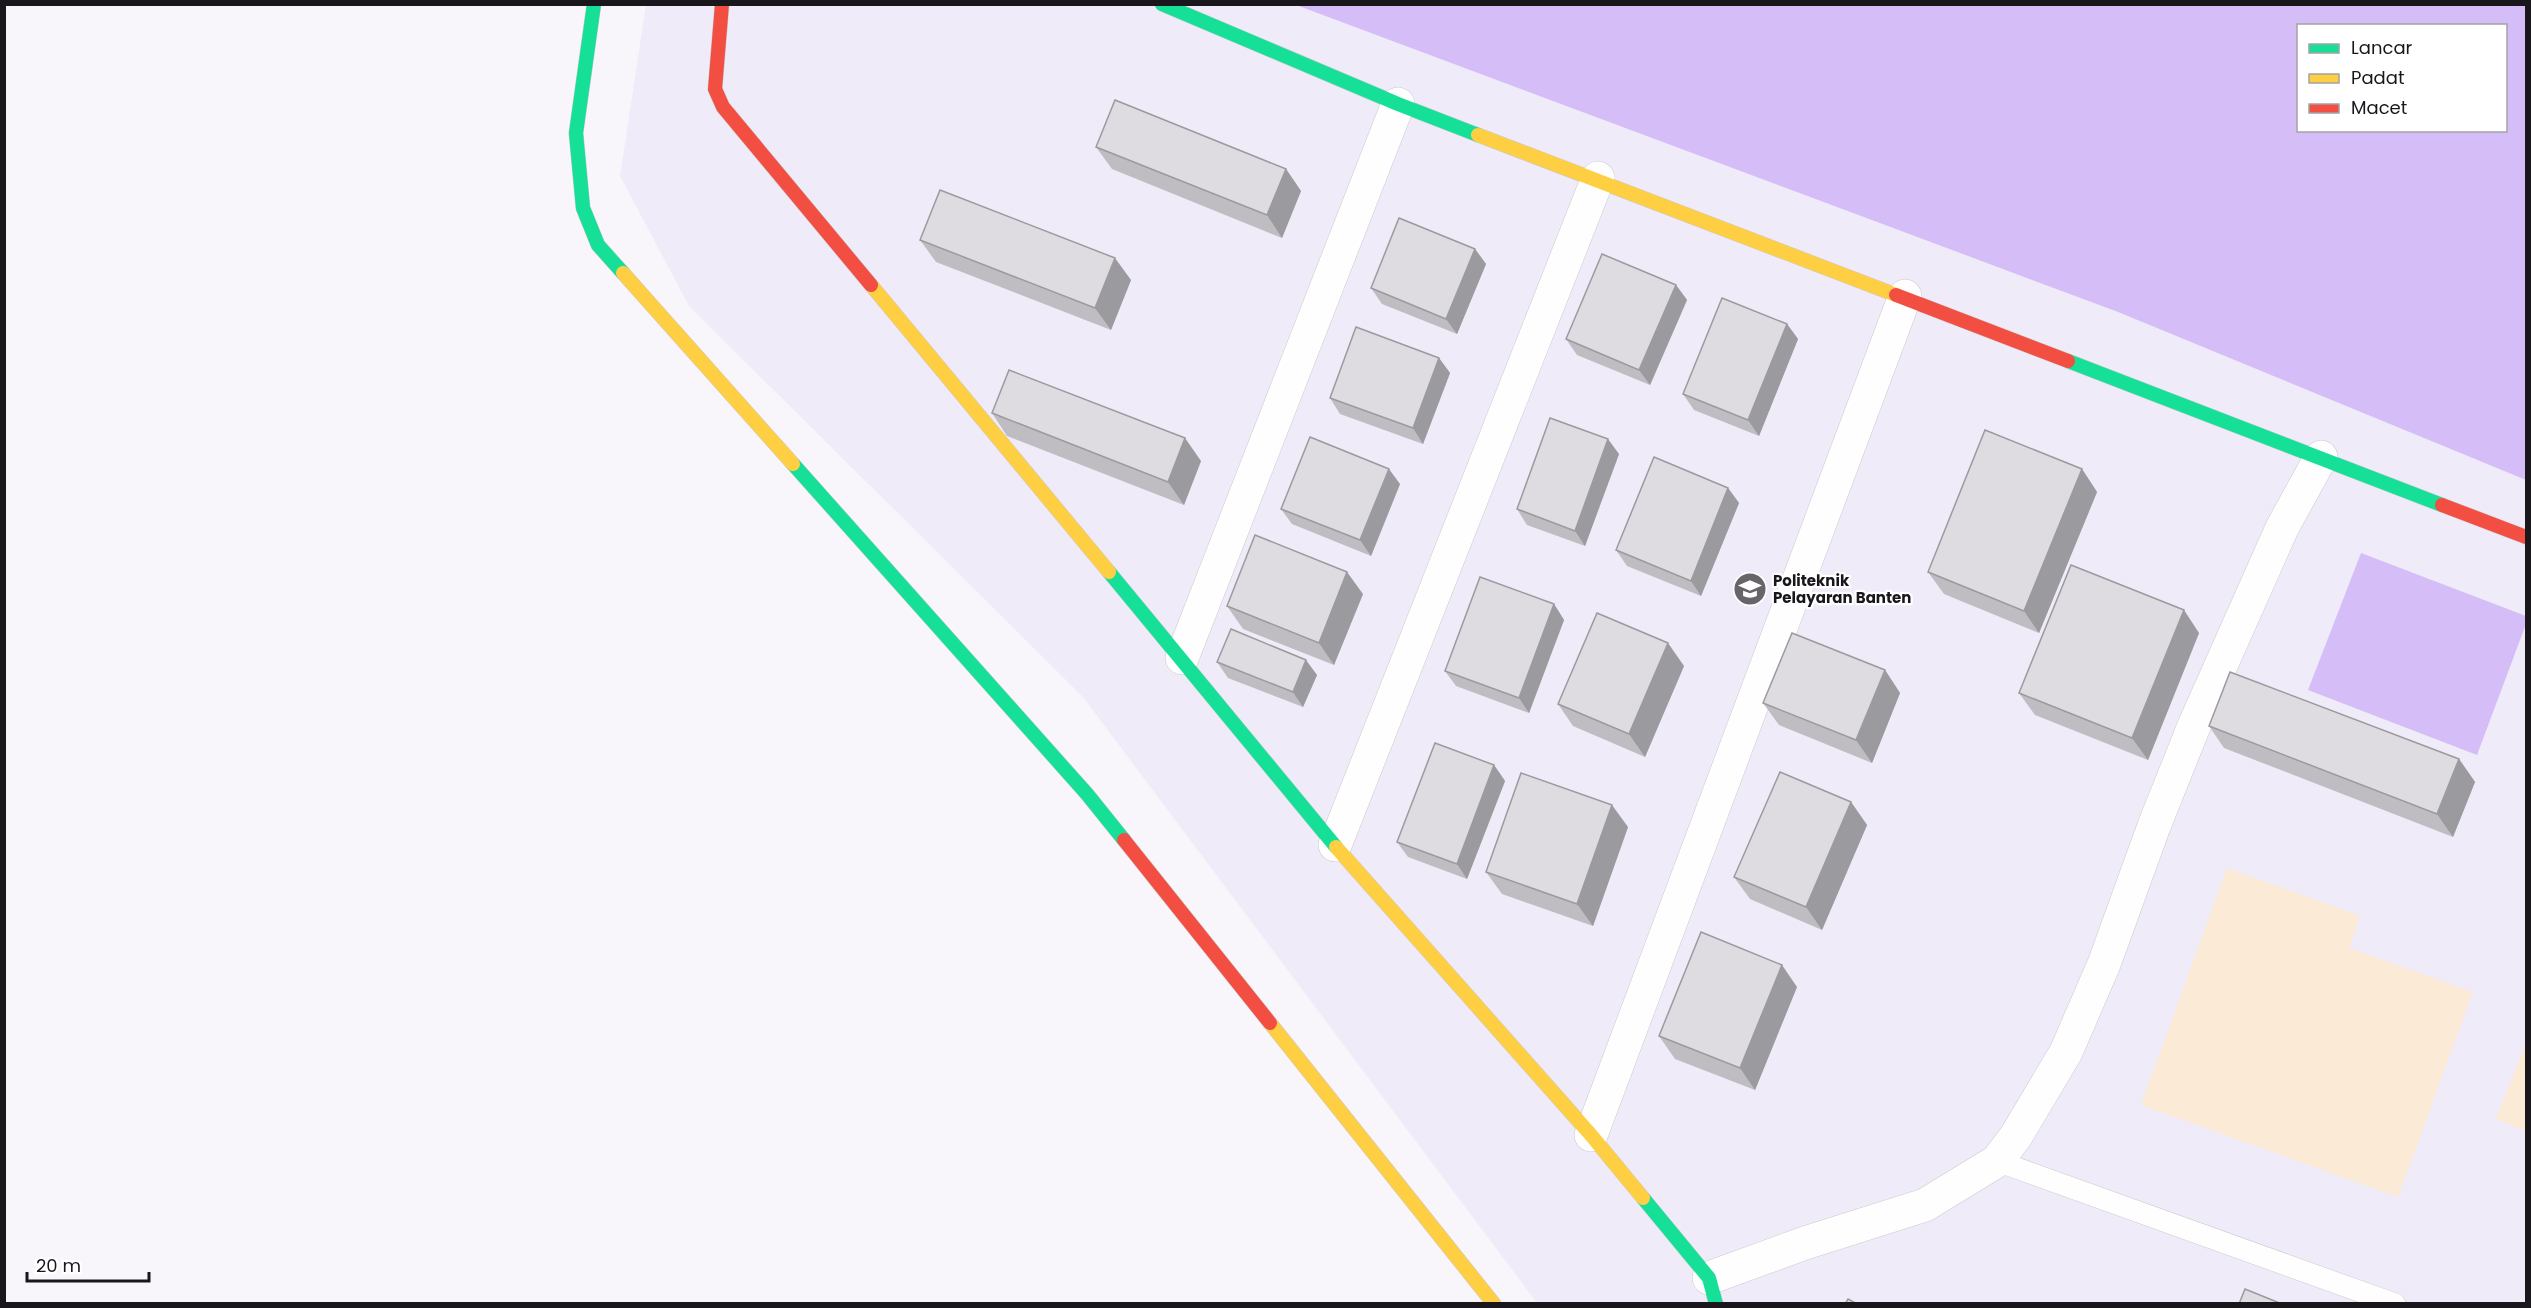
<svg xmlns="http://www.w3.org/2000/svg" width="2531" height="1308" viewBox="0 0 2531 1308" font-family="Poppins,sans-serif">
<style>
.built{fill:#f0ebf8}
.green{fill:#fbead6}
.water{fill:#d5bdf7;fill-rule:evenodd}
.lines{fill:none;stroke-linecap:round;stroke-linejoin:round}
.lane-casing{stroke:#cbcace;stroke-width:22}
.street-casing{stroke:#cbcace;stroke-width:34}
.fast-casing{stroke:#cbcace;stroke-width:15}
.slow-casing{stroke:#cbcace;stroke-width:15}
.jam-casing{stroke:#cbcace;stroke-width:15}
.lane{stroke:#fefefe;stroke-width:21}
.street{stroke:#fefefe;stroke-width:33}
.fast{stroke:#16e098;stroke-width:14}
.slow{stroke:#ffcf43;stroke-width:14}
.jam{stroke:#f24e42;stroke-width:14}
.wall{fill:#bfbdc2}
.shaded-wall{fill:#9b9a9e}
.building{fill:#dedce1;stroke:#9b9a9e;stroke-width:1.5}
.labels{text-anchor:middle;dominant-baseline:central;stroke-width:4.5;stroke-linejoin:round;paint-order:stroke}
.poi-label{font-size:15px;font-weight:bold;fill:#19171c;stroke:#fff;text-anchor:start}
</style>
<rect width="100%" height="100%" fill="#f8f6fb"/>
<path class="built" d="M646,5H1296L2118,312L2526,480V1303H1537L1083,697L689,306L620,176Z"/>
<g class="green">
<path d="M2227,868L2360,916L2349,948L2473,992L2398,1197L2141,1105Z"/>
<path d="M2526,1043V1131L2496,1119Z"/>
</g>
<g class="water">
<path d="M1296,5H2526V480L2118,312ZM2298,26H2506V130H2298Z"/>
<path d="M2361,553L2526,616V624L2477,755L2308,690Z"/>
</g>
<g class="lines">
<defs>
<path id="lane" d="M1997,1161L2395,1304"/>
<g id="street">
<path d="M1182,658L1398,104"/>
<path d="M1335,845L1598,178"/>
<path d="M1591,1135L1905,296"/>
<path d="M1709,1278L1805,1243L1925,1205L1997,1161L2016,1136L2066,1052L2104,964L2154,826L2194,726L2282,528L2321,457"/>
</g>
<g id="fast">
<path d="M594,4L576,133L583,208L598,245L623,273"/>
<path d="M1162,4L1398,104L1478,135"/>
<path d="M2068,361L2442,505"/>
<path d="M793,464L1087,794L1124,840"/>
<path d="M1109,572L1336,847"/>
<path d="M1643,1198L1709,1278L1716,1304"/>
</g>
<g id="slow">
<path d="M1478,135L1896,295"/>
<path d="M623,273L793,464"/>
<path d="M871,285L1109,572"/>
<path d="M1336,847L1591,1135L1643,1198"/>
<path d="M1270,1023L1494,1304"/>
</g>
<g id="jam">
<path d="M722,4L715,89L723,107L871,285"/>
<path d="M1896,295L2068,361"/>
<path d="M2442,505L2526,537"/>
<path d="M1124,840L1270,1023"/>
</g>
</defs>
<use href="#lane" class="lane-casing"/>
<use href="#street" class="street-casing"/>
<use href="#fast" class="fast-casing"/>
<use href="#slow" class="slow-casing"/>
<use href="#jam" class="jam-casing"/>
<use href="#lane" class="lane"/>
<use href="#street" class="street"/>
<use href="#fast" class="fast"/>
<use href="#slow" class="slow"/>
<use href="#jam" class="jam"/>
</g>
<g class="wall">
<path d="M1096,147L1286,169L1301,191L1282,238L1112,169Z"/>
<path d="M920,240L1131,280L1111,330L936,262Z"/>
<path d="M1475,249L1486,264L1457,334L1382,304L1371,288Z"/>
<path d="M1676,285L1687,300L1650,385L1577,355L1566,339Z"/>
<path d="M1787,324L1798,339L1759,436L1694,410L1683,394Z"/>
<path d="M1439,358L1450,373L1423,444L1340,414L1330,398Z"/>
<path d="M992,413L1201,461L1184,505L1007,436Z"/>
<path d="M1619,454L1585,546L1527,525L1517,509Z"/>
<path d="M2082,469L2097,492L2039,633L1944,594L1928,572Z"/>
<path d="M1400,484L1371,556L1292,524L1281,509Z"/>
<path d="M1728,488L1739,503L1701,596L1627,566L1616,550Z"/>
<path d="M1363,594L1334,665L1243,629L1227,606Z"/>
<path d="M1554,604L1564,620L1529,713L1456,686L1445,671Z"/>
<path d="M2199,633L2148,760L2035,715L2019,693Z"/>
<path d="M1217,662L1317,675L1303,707L1228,678Z"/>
<path d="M1684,666L1645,757L1573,726L1558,704Z"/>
<path d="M1885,670L1900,693L1872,763L1779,725L1763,703Z"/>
<path d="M2209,726L2459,759L2475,782L2453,837L2224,748Z"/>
<path d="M1494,765L1505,781L1467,879L1408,857L1397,842Z"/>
<path d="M1851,802L1867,825L1822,930L1750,899L1734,877Z"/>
<path d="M1628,827L1593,926L1502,894L1486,872Z"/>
<path d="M1797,987L1755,1090L1675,1059L1659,1036Z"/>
</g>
<g class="shaded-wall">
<path d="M1286,169L1301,191L1282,238L1267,215Z"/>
<path d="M1475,249L1486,264L1457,334L1446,319Z"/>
<path d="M1115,258L1131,280L1111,330L1095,308Z"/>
<path d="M1676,285L1687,300L1650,385L1639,370Z"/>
<path d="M1787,324L1798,339L1759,436L1748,420Z"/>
<path d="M1439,358L1450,373L1423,444L1413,428Z"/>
<path d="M1185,438L1201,461L1184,505L1168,482Z"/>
<path d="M1608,439L1619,454L1585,546L1575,531Z"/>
<path d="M1389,469L1400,484L1371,556L1360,540Z"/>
<path d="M2082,469L2097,492L2039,633L2024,611Z"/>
<path d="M1728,488L1739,503L1701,596L1691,581Z"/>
<path d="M1347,572L1363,594L1334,665L1319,643Z"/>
<path d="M1554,604L1564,620L1529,713L1519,698Z"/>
<path d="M2184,610L2199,633L2148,760L2132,738Z"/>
<path d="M1668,643L1684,666L1645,757L1629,734Z"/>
<path d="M1306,660L1317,675L1303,707L1293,692Z"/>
<path d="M1885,670L1900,693L1872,763L1856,740Z"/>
<path d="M2459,759L2475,782L2453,837L2437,814Z"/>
<path d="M1494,765L1505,781L1467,879L1457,864Z"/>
<path d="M1851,802L1867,825L1822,930L1806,907Z"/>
<path d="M1612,805L1628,827L1593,926L1577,904Z"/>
<path d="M1782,965L1797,987L1755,1090L1740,1068Z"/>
</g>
<g class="building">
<path d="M1115,100L1286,169L1267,215L1096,147Z"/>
<path d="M940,190L1115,258L1095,308L920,240Z"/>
<path d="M1399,218L1475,249L1446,319L1371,288Z"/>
<path d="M1602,254L1676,285L1639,370L1566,339Z"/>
<path d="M1722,298L1787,324L1748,420L1683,394Z"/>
<path d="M1356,327L1439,358L1413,428L1330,398Z"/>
<path d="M1009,370L1185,438L1168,482L992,413Z"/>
<path d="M1550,418L1608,439L1575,531L1517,509Z"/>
<path d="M1985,430L2082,469L2024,611L1928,572Z"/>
<path d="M1310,437L1389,469L1360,540L1281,509Z"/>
<path d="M1654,457L1728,488L1691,581L1616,550Z"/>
<path d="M1255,535L1347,572L1319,643L1227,606Z"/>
<path d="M2071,565L2184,610L2132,738L2019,693Z"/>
<path d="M1480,577L1554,604L1519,698L1445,671Z"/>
<path d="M1597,613L1668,643L1629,734L1558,704Z"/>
<path d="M1231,629L1306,660L1293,692L1217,662Z"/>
<path d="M1792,633L1885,670L1856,740L1763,703Z"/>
<path d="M2230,672L2459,759L2437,814L2209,726Z"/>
<path d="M1435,743L1494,765L1457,864L1397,842Z"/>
<path d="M1780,772L1851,802L1806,907L1734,877Z"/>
<path d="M1521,773L1612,805L1577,904L1486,872Z"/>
<path d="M1701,932L1782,965L1740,1068L1659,1036Z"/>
<path d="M2245,1289L2282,1304H2239Z"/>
<path d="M1848,1299L1857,1304H1845Z"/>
</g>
<defs>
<symbol id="university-disc" viewBox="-11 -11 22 22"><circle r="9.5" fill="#67656a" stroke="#fff"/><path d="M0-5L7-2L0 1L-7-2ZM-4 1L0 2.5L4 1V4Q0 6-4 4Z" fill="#fff"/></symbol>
</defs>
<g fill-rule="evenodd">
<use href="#university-disc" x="1731" y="570" width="38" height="38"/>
</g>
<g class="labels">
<g class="poi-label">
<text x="1773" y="580">Politeknik<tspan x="1773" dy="17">Pelayaran Banten</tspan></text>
</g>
</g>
<rect width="2531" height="1308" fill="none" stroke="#19171c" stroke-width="12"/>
<rect x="2297" y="24" width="210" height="108" fill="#ffffff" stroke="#a3a2a4" stroke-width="1.5"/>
<rect x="2309" y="44" width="30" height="9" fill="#16e098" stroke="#a3a2a4" stroke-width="1.5"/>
<text x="2351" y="54" font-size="18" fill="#19171c">Lancar</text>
<rect x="2309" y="74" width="30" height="9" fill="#ffcf43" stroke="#a3a2a4" stroke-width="1.5"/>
<text x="2351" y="84" font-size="18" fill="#19171c">Padat</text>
<rect x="2309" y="104" width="30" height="9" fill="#f24e42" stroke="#a3a2a4" stroke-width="1.5"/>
<text x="2351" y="114" font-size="18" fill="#19171c">Macet</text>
<path d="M27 1272v9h122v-9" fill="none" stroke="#19171c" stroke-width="3"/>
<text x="36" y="1272" font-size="18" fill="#19171c" stroke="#ffffff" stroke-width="4.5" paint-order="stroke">20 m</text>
</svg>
